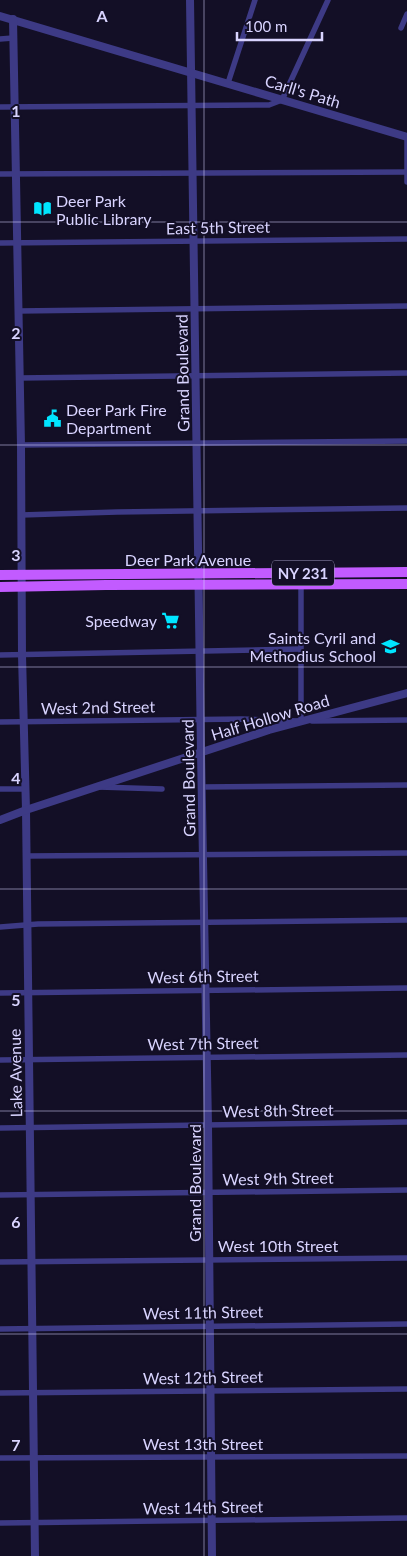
<svg xmlns="http://www.w3.org/2000/svg" width="407" height="1556" viewBox="0 0 407 1556" font-family="Lato,sans-serif">
<style>
.lines{fill:none;stroke-linecap:round;stroke-linejoin:round}
.minor{stroke:#3d3a85;stroke-width:5.5}
.tertiary{stroke:#3d3a85;stroke-width:8}
.primary{stroke:#c25bff;stroke-width:10}
.grid{fill:none;stroke:#d9d4ff;stroke-width:1;stroke-opacity:0.55}
.labels{text-anchor:middle;dominant-baseline:central;stroke-width:4;stroke-linejoin:round;paint-order:stroke}
.shield{fill:#130f26;stroke:#9e99be;stroke-width:1}
.shield-label{font-size:15px;font-weight:bold;fill:#d9d4ff}
.street-label{font-size:16px;fill:#d9d4ff;stroke:#130f26}
.poi-label{font-size:16px;fill:#d9d4ff;stroke:#130f26;text-anchor:start}
.grid-label{font-size:16px;text-anchor:middle;font-weight:bold;fill:#d9d4ff;stroke:#130f26;stroke-width:4;stroke-linejoin:round;paint-order:stroke}
</style>
<rect width="100%" height="100%" fill="#130f26"/>
<g class="lines">
<g class="minor">
<path d="M401,28L407,14"/>
<path d="M0,39L13,38"/>
<path d="M228,83L255,0"/>
<path d="M0,107L269,105L282,100L328,0"/>
<path d="M407,137V182"/>
<path d="M0,174L407,172"/>
<path d="M0,243L407,239"/>
<path d="M18,311L407,306"/>
<path d="M19,378L407,373"/>
<path d="M21,445L407,441"/>
<path d="M21,515L117,512L407,508"/>
<path d="M301,584V721"/>
<path d="M0,655L300,649"/>
<path d="M312,721L407,720"/>
<path d="M0,722L242,719L298,721"/>
<path d="M99,787L162,789"/>
<path d="M201,787L407,785"/>
<path d="M0,789H25"/>
<path d="M27,856L407,853"/>
<path d="M0,927L38,924L407,920"/>
<path d="M0,993L407,988"/>
<path d="M0,1060L407,1055"/>
<path d="M0,1128L407,1122"/>
<path d="M0,1195L407,1190"/>
<path d="M0,1262L407,1258"/>
<path d="M0,1329L407,1324"/>
<path d="M0,1393L407,1389"/>
<path d="M0,1458L407,1456"/>
<path d="M0,1523L407,1518"/>
</g>
<g class="tertiary">
<path d="M190,0L201,753L208,1125L212,1556"/>
<path d="M0,16L407,137"/>
<path d="M13,19L21,445L22,655L26,810L35,1556"/>
<path d="M0,820L26,810L269,730L407,693"/>
</g>
<g class="primary">
<path d="M0,575L407,572"/>
<path d="M0,587L106,585L407,584"/>
</g>
</g>
<path class="grid" d="M204,0V1556M0,222H407M0,445H407M0,667H407M0,889H407M0,1111H407M0,1334H407"/>
<defs>
<symbol id="library-bare" viewBox="-9 -9 18 18"><path d="M-6-4Q-3-5.5-.7-3.5V5Q-3 3-6 4ZM6-4Q3-5.5 .7-3.5V5Q3 3 6 4Z" fill="#00e5ff" stroke="#130f26" stroke-width="2.5" paint-order="stroke"/></symbol>
<symbol id="civic-bare" viewBox="-9 -9 18 18"><path d="M-.6-6.5H3V-4.5H.6V-3L4-1V1h2V6H-6V1h2V-1L-.6-3ZM-1.2 2.5V6h2.4V2.5Z" fill="#00e5ff" stroke="#130f26" stroke-width="2.5" paint-order="stroke"/></symbol>
<symbol id="supermarket-bare" viewBox="-9 -9 18 18"><path d="M-6-5.5h2.5l.6 2H6L4.5 2H-2.5L-4.4-4H-6ZM-1.5 3.2a1.3 1.3 0 1 0 .1 0ZM3 3.2a1.3 1.3 0 1 0 .1 0Z" fill="#00e5ff" stroke="#130f26" stroke-width="2.5" paint-order="stroke"/></symbol>
<symbol id="school-bare" viewBox="-9 -9 18 18"><path d="M0-5L7-2L0 1L-7-2ZM-4 1L0 2.5L4 1V4Q0 6-4 4Z" fill="#00e5ff" stroke="#130f26" stroke-width="2.5" paint-order="stroke"/></symbol>
</defs>
<g fill-rule="evenodd">
<use href="#library-bare" x="30" y="196" width="25" height="25"/>
<use href="#civic-bare" x="40" y="406" width="25" height="25"/>
<use href="#supermarket-bare" x="158" y="608" width="25" height="25"/>
<use href="#school-bare" x="378" y="634" width="25" height="25"/>
</g>
<g class="labels">
<rect class="shield" x="272" y="560.5" width="62" height="25" rx="4"/>
<g class="shield-label">
<text x="303" y="573">NY 231</text>
</g>
<g class="street-label">
<text transform="translate(303 91) rotate(17)">Carll's Path</text>
<text transform="translate(218 227) rotate(-1)">East 5th Street</text>
<text transform="translate(182 373) rotate(-91)">Grand Boulevard</text>
<text x="188" y="559">Deer Park Avenue</text>
<text transform="translate(98 707) rotate(-1)">West 2nd Street</text>
<text transform="translate(270 717) rotate(-17)">Half Hollow Road</text>
<text transform="translate(188 778) rotate(-91)">Grand Boulevard</text>
<text transform="translate(203 976) rotate(-1)">West 6th Street</text>
<text transform="translate(203 1043) rotate(-1)">West 7th Street</text>
<text transform="translate(15 1073) rotate(-91)">Lake Avenue</text>
<text transform="translate(278 1110) rotate(-1)">West 8th Street</text>
<text transform="translate(278 1178) rotate(-1)">West 9th Street</text>
<text transform="translate(194 1183) rotate(-90)">Grand Boulevard</text>
<text x="278" y="1245">West 10th Street</text>
<text transform="translate(203 1312) rotate(-1)">West 11th Street</text>
<text transform="translate(203 1377) rotate(-1)">West 12th Street</text>
<text x="203" y="1443">West 13th Street</text>
<text transform="translate(203 1507) rotate(-1)">West 14th Street</text>
</g>
<g class="poi-label">
<text x="56" y="200">Deer Park<tspan x="56" dy="18">Public Library</tspan></text>
<text x="66" y="409">Deer Park Fire<tspan x="66" dy="18">Department</tspan></text>
<text x="157" y="620" text-anchor="end">Speedway</text>
<text x="376" y="637" text-anchor="end">Saints Cyril and<tspan x="376" dy="18">Methodius School</tspan></text>
</g>
</g>
<g class="grid-label">
<text x="102" y="22">A</text>
<text x="16" y="117">1</text>
<text x="16" y="339">2</text>
<text x="16" y="561">3</text>
<text x="16" y="784">4</text>
<text x="16" y="1006">5</text>
<text x="16" y="1228">6</text>
<text x="16" y="1451">7</text>
</g>
<path d="M237 32v8h85v-8" fill="none" stroke="#d9d4ff" stroke-width="2.5"/>
<text x="245" y="32" font-size="15" fill="#d9d4ff" stroke="#130f26" stroke-width="4" paint-order="stroke">100 m</text>
</svg>
